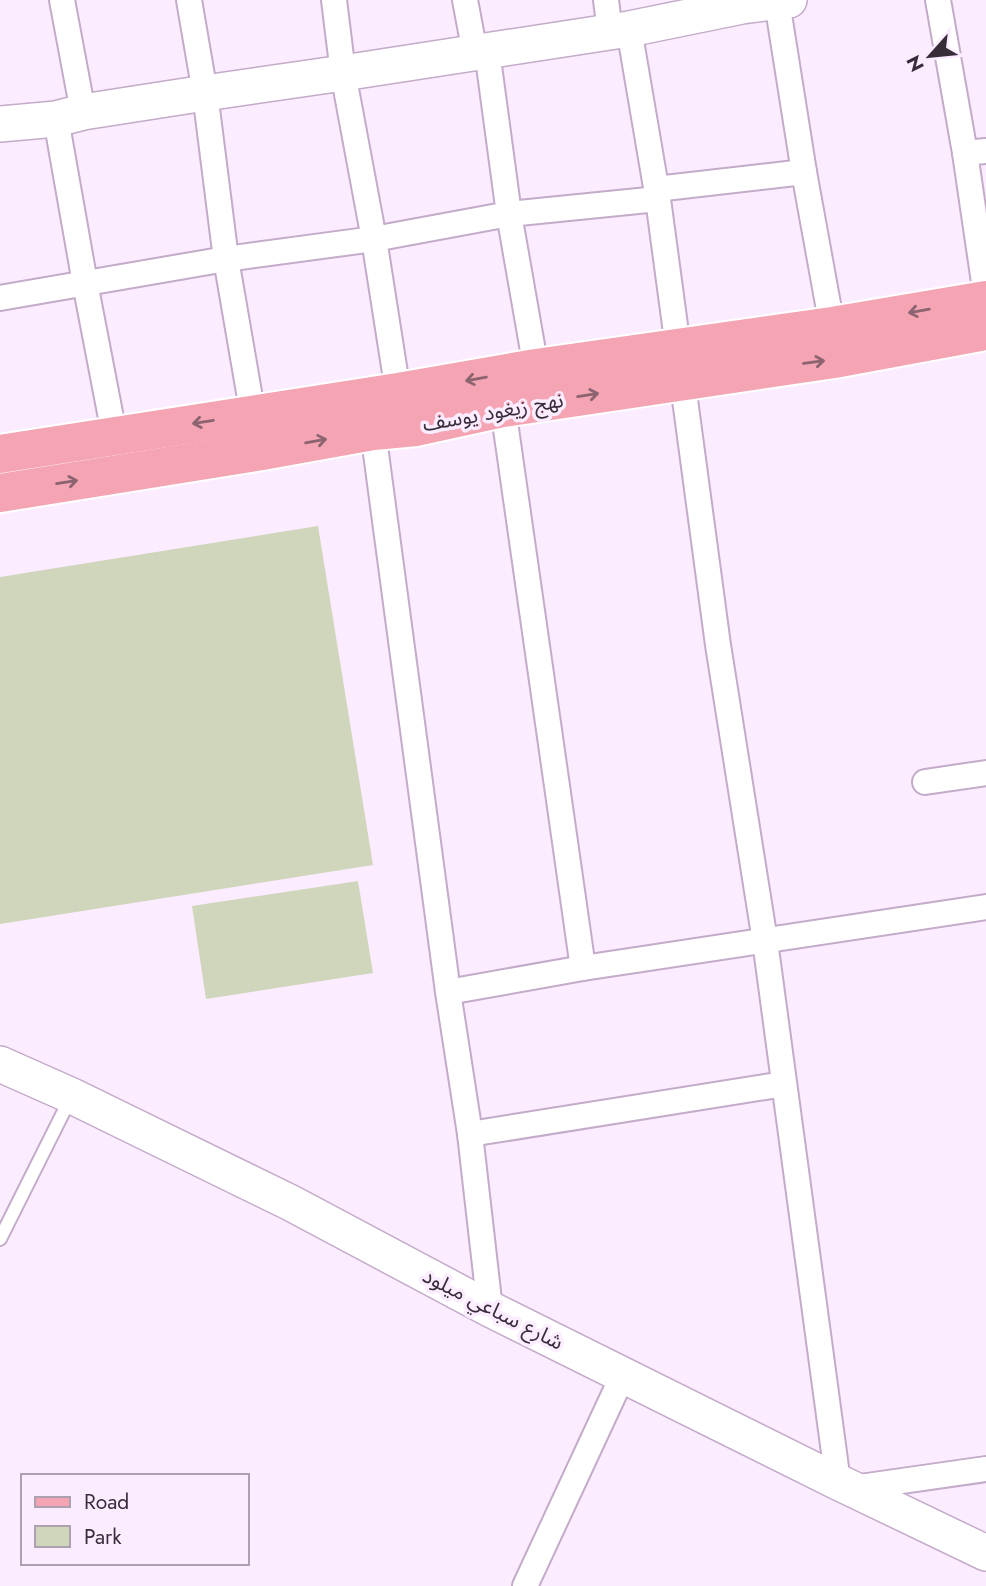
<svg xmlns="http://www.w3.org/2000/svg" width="986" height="1586" viewBox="0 0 986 1586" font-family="Jost,'Noto Sans Arabic',sans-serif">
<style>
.green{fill:#cfd6bc}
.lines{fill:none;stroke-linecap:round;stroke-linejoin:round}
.lane-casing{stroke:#c3abc9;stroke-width:16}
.street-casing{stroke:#c3abc9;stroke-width:28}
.secondary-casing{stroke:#c3abc9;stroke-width:38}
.primary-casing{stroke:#fff;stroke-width:42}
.lane{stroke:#fff;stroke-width:12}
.street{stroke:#fff;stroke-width:24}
.secondary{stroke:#fff;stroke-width:35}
.primary{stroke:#f4a4b3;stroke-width:38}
.oneway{stroke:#8c6370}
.labels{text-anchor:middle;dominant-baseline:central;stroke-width:7;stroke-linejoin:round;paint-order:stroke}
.street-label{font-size:21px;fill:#372d39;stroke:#fbecff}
</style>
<rect width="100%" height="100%" fill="#fbecff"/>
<g class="green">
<path d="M318,526L373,865L0,924V577Z"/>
<path d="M358,881L373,973L206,999L192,906Z"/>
</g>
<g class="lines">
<defs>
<path id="lane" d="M0,1239L70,1099"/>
<g id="street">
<path d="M62,0L83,112"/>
<path d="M189,0L205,93L226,259L255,427"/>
<path d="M334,0L343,73L374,239L398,392"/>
<path d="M465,0L475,53"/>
<path d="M606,0L610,32"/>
<path d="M938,0L965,153L986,296"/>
<path d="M777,2L804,172"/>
<path d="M629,29L658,199L718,645L765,941L838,1482"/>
<path d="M487,51L509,214L536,368"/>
<path d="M56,119L85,283L117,449"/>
<path d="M965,153L986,151"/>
<path d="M656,189L804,172L832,326"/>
<path d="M0,298L226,259L374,239L509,214L658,199"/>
<path d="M503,408L583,968"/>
<path d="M370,418L373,431L448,992L470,1134L490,1309"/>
<path d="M925,782L986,773"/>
<path d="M448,992L583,968L986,907"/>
<path d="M470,1134L784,1084"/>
<path d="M853,1488L986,1469"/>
<path d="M525,1586L623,1375"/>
</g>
<g id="secondary">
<path d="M0,124L56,119L83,112L205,93L343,73L629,29L742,6L789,0"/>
<path d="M0,1064L72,1096L291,1203L490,1309L838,1482L986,1553"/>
</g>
<g id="primary">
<path d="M0,454L398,392L536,368L832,326L986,300"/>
<path d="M0,493L262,451L373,431L416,427L503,408L834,359L986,331"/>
</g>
</defs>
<use href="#lane" class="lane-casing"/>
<use href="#street" class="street-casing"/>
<use href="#secondary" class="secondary-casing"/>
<use href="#primary" class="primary-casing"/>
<use href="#lane" class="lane"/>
<use href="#street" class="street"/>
<use href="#secondary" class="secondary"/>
<use href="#primary" class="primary"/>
</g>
<defs><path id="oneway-shaft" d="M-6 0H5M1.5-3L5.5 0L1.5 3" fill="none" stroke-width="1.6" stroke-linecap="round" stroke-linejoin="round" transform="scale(1.75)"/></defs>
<g class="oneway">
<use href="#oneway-shaft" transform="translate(919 311) rotate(170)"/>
<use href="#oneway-shaft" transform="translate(814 362) rotate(-8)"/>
<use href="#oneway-shaft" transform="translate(476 379) rotate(170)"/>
<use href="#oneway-shaft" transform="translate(588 395) rotate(-9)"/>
<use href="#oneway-shaft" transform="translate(203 422) rotate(171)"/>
<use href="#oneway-shaft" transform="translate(316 441) rotate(-10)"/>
<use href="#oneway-shaft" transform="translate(67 482) rotate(-9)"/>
</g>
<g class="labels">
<g class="street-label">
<text transform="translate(493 412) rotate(-10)">نهج زيغود يوسف</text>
<text transform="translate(493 1309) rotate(27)">شارع سباعي ميلود</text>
</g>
</g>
<rect x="21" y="1474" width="228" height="91" fill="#fbecff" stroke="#ada0b0" stroke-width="2"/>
<rect x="35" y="1497" width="35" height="10" fill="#f4a4b3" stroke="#ada0b0" stroke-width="2"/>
<text x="84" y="1509" font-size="21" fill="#372d39">Road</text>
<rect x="35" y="1526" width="35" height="21" fill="#cfd6bc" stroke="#ada0b0" stroke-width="2"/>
<text x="84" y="1544" font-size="21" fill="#372d39">Park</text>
<g transform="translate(930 56) rotate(243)" stroke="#fbecff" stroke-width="5" paint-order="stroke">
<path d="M0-5L12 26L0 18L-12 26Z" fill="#372d39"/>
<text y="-10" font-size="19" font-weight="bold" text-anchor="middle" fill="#372d39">N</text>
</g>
</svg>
